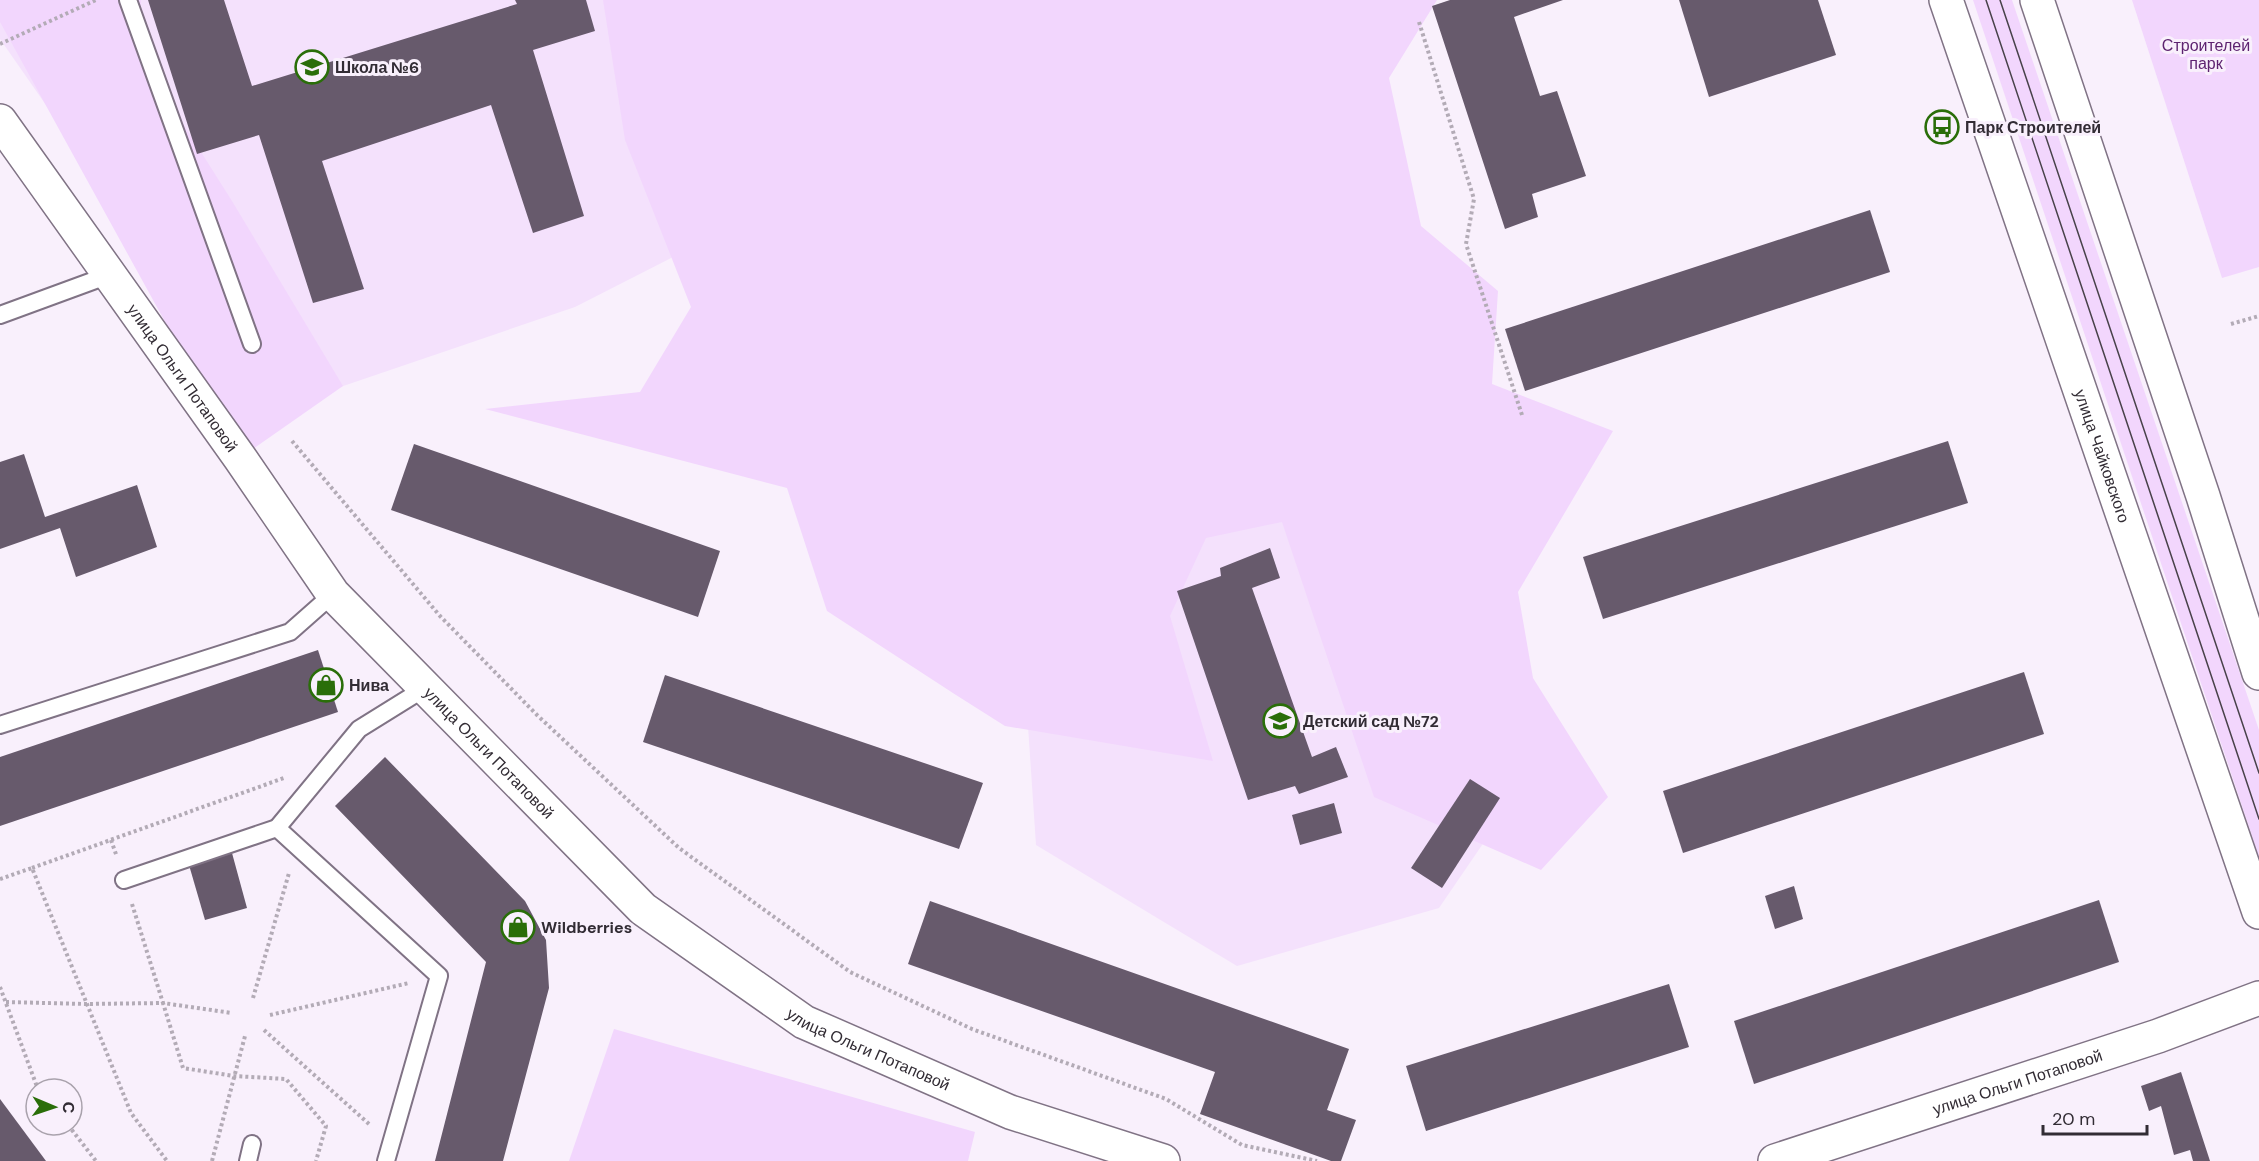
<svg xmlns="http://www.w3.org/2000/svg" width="2259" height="1161" viewBox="0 0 2259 1161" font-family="'DM Sans',sans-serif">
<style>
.built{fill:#f4e1fc}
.green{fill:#f2d6fd}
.building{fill:#675a6c}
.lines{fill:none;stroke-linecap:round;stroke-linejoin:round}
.lane-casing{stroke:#807385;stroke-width:20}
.street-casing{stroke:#807385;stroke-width:36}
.secondary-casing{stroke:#807385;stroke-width:36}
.path{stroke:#b3abb6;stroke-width:4;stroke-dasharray:3 3;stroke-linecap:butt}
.lane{stroke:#fff;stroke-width:16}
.street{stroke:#fff;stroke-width:33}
.secondary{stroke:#fff;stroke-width:33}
.tram{stroke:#48424a;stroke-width:1.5}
.labels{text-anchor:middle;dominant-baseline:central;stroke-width:6;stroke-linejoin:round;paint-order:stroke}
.park-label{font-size:16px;fill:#5d2370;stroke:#f9f0fc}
.poi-label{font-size:16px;font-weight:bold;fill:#322c34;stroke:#f9f0fc;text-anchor:start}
.street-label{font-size:16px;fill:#322c34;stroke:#f9f0fc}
</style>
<rect width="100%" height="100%" fill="#f9f0fc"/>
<g class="built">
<path d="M0,0H781L832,176L575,307L261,414L0,39Z"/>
<path d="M1363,368L1506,810L1439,908L1237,966L1036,845L1013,503Z"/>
</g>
<g class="green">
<path d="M0,0H141L139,54L232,201L343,386L240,458L0,22Z"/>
<path d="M603,0H1437L1389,78L1421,226L1498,291L1492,384L1613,431L1518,592L1533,678L1608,797L1541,870L1374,797L1282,522L1206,538L1170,616L1213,761L1005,726L956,695L827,611L787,488L485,409L640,392L691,307L625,140Z"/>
<path d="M1973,0H2012L2259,730V857Z"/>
<path d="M2132,0H2259V267L2222,278Z"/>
<path d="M614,1029L975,1132L968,1161H569Z"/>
</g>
<g class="building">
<path d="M148,0H224L252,86L517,4L515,0H586L595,31L533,50L584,216L533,233L491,105L322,161L364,289L313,303L259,135L197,154Z"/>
<path d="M1450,0H1563L1514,17L1540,96L1557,91L1586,176L1532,194L1538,217L1505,229L1432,6Z"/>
<path d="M1679,0H1818L1836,55L1709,97Z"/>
<path d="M1870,210L1890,272L1525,391L1505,329Z"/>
<path d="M1948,441L1968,503L1603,619L1583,557Z"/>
<path d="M414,444L720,551L698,617L391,510Z"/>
<path d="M24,454L45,517L137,485L157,547L76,577L60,528L0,549V462Z"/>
<path d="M1270,548L1280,578L1252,588L1312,757L1336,747L1348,777L1299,794L1295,786L1248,800L1177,591L1221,576L1220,568Z"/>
<path d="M318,650L338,712L0,826V757Z"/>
<path d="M2024,672L2044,734L1683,853L1663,791Z"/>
<path d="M665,675L983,783L959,849L643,742Z"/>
<path d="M385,757L525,901L546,940L549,988L503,1161H435L486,962L335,806Z"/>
<path d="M1470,779L1500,798L1442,888L1411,868Z"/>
<path d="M1334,803L1342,833L1300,845L1292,815Z"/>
<path d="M232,853L247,908L205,920L189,865Z"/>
<path d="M1794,886L1803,919L1775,929L1765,896Z"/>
<path d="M2099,900L2119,962L1754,1084L1734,1021Z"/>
<path d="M930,901L1349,1049L1327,1110L1356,1120L1341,1161H1331L1200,1114L1215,1072L908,964Z"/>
<path d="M1669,984L1689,1047L1426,1131L1406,1066Z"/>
<path d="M2181,1072L2210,1161H2193L2190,1150L2174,1155L2161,1106L2149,1111L2141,1086Z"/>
<path d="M0,1099L46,1161H0Z"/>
</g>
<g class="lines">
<defs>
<g id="lane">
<path d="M128,0L252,344"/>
<path d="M0,315L109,275"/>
<path d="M0,725L290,632L333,594"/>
<path d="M124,880L277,828"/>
<path d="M248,1161L252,1144"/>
<path d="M386,1161L439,976L277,828L359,729L425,688"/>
</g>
<g id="street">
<path id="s1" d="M0,121L240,458L333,594L643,909L804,1022L1010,1112L1163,1161"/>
<path id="s2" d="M1775,1161L2158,1036L2259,998"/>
</g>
<g id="secondary">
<path id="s3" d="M1946,0L2259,912"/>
<path d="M2037,0L2203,496L2259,673"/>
</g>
</defs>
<use href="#lane" class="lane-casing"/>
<use href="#street" class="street-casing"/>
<use href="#secondary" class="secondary-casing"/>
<g class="path">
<path d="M1419,22L1474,199L1466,244L1522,415"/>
<path d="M0,44L96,0"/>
<path d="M2231,324L2259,316"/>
<path d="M292,441L440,616L537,715L679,848L850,972L972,1029L1166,1099L1242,1145L1317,1161"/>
<path d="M111,840L117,857"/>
<path d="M32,868L284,778"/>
<path d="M0,879L32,868L131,1113L167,1161"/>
<path d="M132,904L163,1003L232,1013"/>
<path d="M0,987L36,1084L39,1089"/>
<path d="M253,998L289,873"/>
<path d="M6,1002L86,1004L163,1003L183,1068L234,1076L286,1079L326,1126L316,1161"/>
<path d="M270,1015L409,983"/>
<path d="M264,1030L370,1125"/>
<path d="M68,1125L96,1161"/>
<path d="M212,1161L245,1036"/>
</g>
<use href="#lane" class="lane"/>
<use href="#street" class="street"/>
<use href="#secondary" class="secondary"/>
<g class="tram">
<path d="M1986,0L2259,819"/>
<path d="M2000,0L2259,773"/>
</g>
</g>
<defs>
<symbol id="school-ring" viewBox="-11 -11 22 22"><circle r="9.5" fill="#f9f0fc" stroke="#2a6e09" stroke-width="1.5"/><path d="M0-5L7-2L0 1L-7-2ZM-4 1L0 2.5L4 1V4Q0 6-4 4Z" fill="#2a6e09"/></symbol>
<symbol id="bus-ring" viewBox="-11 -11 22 22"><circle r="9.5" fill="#f9f0fc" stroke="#2a6e09" stroke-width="1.5"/><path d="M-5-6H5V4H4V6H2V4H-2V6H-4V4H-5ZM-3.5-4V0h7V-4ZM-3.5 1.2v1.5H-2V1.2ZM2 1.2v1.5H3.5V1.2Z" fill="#2a6e09"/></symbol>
<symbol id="shop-ring" viewBox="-11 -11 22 22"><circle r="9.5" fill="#f9f0fc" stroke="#2a6e09" stroke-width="1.5"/><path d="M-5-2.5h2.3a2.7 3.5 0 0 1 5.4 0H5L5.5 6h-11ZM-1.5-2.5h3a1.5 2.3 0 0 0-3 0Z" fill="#2a6e09"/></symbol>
</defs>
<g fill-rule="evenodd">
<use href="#school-ring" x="293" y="48" width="38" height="38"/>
<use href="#bus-ring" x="1923" y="108" width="38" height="38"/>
<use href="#shop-ring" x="307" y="666" width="38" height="38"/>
<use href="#school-ring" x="1261" y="702" width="38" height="38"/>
<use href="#shop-ring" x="499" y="908" width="38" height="38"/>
</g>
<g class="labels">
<g class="park-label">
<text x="2206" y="45">Строителей<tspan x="2206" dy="18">парк</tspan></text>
</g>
<g class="poi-label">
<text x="335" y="67">Школа №6</text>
<text x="1965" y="127">Парк Строителей</text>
<text x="349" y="685">Нива</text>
<text x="1303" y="721">Детский сад №72</text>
<text x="541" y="927">Wildberries</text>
</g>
<g class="street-label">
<text stroke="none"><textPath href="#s1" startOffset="315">улица Ольги Потаповой</textPath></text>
<text stroke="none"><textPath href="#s3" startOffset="482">улица Чайковского</textPath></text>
<text stroke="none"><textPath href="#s1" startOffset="801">улица Ольги Потаповой</textPath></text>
<text stroke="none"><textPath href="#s1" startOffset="1287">улица Ольги Потаповой</textPath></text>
<text stroke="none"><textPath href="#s2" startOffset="255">улица Ольги Потаповой</textPath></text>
</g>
</g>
<g transform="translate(54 1107) rotate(92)"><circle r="28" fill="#f9f0fc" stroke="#a9a2ac" stroke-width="1.5"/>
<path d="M0-4.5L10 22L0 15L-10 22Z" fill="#2a6e09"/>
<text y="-9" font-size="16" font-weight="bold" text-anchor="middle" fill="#322c34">С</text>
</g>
<path d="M2043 1125v9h104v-9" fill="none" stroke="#322c34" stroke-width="3"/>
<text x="2052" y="1125" font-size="18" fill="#322c34" stroke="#f9f0fc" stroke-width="4.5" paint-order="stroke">20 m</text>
</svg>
